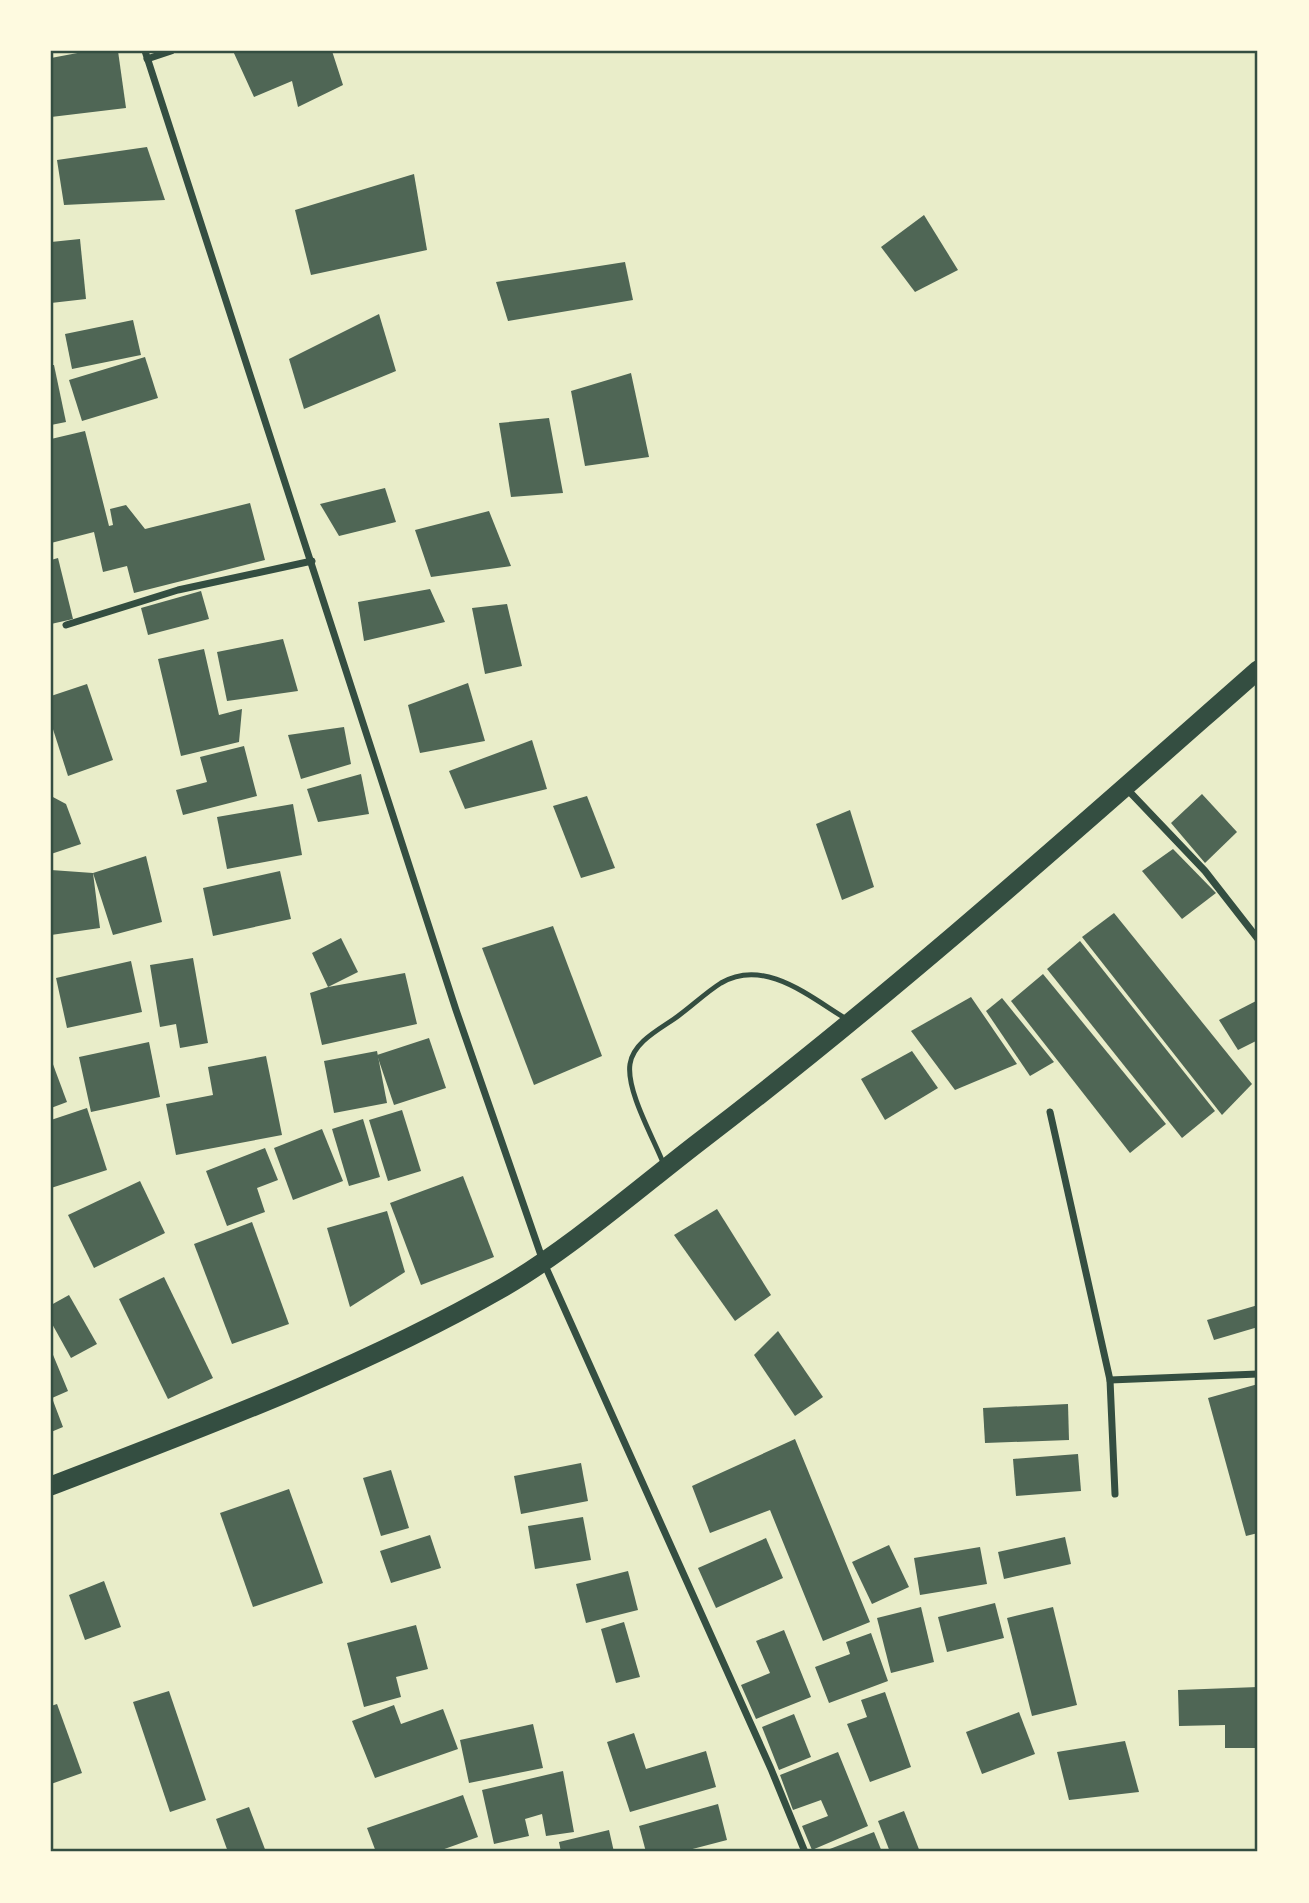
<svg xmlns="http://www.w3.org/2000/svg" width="1309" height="1903" viewBox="0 0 1309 1903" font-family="Ubuntu,sans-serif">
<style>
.building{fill:#4f6655}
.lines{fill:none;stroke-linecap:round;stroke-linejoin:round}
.service{stroke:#344e41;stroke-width:5}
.minor{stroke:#344e41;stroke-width:7}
.trunk{stroke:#344e41;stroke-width:19}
.neatline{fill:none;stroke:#344e41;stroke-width:2.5}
</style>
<rect width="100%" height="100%" fill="#e9edc9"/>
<g class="building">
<path d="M88,51H118L126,108L51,117V58Z"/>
<path d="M233,51H332L343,85L298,107L292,81L254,97Z"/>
<path d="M147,147L165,200L64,205L57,160Z"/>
<path d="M414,174L427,250L311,275L295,210Z"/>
<path d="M924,215L958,270L915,292L881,247Z"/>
<path d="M80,239L86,299L51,303V242Z"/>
<path d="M625,262L633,300L508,321L496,282Z"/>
<path d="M379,314L396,371L304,409L289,359Z"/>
<path d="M133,320L141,355L72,369L65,334Z"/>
<path d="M145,357L158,398L82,421L69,380Z"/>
<path d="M51,365H54L66,422L51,425Z"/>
<path d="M631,373L649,457L585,466L571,391Z"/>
<path d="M549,418L563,493L511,497L499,423Z"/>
<path d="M85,431L109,526L113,525L110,509L126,505L145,529L250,503L265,560L134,593L127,566L103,572L94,532L51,543V439Z"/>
<path d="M385,488L396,522L339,536L320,504Z"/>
<path d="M489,511L511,566L431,577L415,530Z"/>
<path d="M58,558L73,619L51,624V560Z"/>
<path d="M430,589L445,622L364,641L358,602Z"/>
<path d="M201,591L209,619L148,635L141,608Z"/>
<path d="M507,604L522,666L485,674L472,608Z"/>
<path d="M283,639L298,691L227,701L217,652Z"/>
<path d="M204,649L219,715L242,709L239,742L181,756L158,659Z"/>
<path d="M468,683L485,741L420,753L408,705Z"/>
<path d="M87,684L113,760L68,776L51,723V696Z"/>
<path d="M344,727L351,764L301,779L288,735Z"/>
<path d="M532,740L547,789L465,809L449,771Z"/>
<path d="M244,746L257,796L183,815L176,790L207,782L200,757Z"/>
<path d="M361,774L369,814L318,822L307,789Z"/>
<path d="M1202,794L1237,832L1205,863L1171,823Z"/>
<path d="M51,796L66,804L81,844L51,854Z"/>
<path d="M587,796L615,868L581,878L553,806Z"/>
<path d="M293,804L302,855L227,869L217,817Z"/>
<path d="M850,810L874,887L842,900L816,824Z"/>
<path d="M1173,849L1216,893L1182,919L1142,871Z"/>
<path d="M146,856L162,922L113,935L93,873L100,928L51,935V870L93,873Z"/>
<path d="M280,871L291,919L213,936L203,888Z"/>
<path d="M1114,913L1252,1084L1222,1115L1082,937Z"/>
<path d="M553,926L602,1056L534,1085L482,948Z"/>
<path d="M341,938L358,972L328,987L405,973L417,1024L322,1045L310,993L328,987L312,953Z"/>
<path d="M1080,941L1215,1111L1182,1138L1047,969Z"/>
<path d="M193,958L208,1043L180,1048L176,1024L160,1027L150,965Z"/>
<path d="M131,961L142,1012L67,1028L56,978Z"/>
<path d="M1043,974L1166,1124L1130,1153L1011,1001Z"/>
<path d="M971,997L1017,1064L955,1090L911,1031Z"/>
<path d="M1002,998L1054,1062L1030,1076L986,1011Z"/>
<path d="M1258,1000V1040L1238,1050L1219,1020Z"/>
<path d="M429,1038L446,1088L394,1105L377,1055Z"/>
<path d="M149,1042L160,1097L91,1112L79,1057Z"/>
<path d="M377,1051L387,1103L334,1113L324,1061Z"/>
<path d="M912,1051L938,1088L885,1120L861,1079Z"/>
<path d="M266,1056L282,1135L176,1155L166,1104L213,1095L208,1067Z"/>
<path d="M51,1059L67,1102L51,1108Z"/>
<path d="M87,1108L107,1170L51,1188V1120Z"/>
<path d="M402,1110L421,1171L388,1181L369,1120Z"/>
<path d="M363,1119L380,1177L349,1186L332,1129Z"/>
<path d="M322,1129L343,1181L293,1200L274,1148Z"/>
<path d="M265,1148L278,1180L257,1188L265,1212L227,1226L206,1171Z"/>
<path d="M463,1176L494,1257L421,1285L390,1203Z"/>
<path d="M140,1181L165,1233L94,1268L68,1215Z"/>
<path d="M717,1209L771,1295L735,1321L674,1235Z"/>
<path d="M387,1211L405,1272L350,1307L327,1228Z"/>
<path d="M252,1222L289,1324L232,1344L194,1244Z"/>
<path d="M164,1277L213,1378L168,1399L119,1299Z"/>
<path d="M69,1295L97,1344L71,1358L51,1322V1305Z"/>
<path d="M1258,1305V1327L1214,1340L1207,1320Z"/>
<path d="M778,1331L823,1397L795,1416L754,1355Z"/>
<path d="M51,1350L68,1391L52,1398L63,1427L51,1432Z"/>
<path d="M1258,1384V1533L1246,1536L1208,1398Z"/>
<path d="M1068,1404L1069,1440L985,1443L983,1408Z"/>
<path d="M795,1439L870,1622L823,1641L770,1510L710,1533L692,1486Z"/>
<path d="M1078,1454L1081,1491L1016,1496L1013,1459Z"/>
<path d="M581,1463L588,1501L521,1514L514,1476Z"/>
<path d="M391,1470L409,1528L381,1536L363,1478Z"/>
<path d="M289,1489L323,1583L253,1607L220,1513Z"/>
<path d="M583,1517L591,1560L535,1569L528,1526Z"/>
<path d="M430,1535L441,1568L391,1583L380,1551Z"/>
<path d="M1065,1537L1071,1564L1004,1579L998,1552Z"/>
<path d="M766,1538L783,1578L716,1608L698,1568Z"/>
<path d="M889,1545L909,1587L872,1604L852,1562Z"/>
<path d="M980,1547L987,1584L920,1595L914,1558Z"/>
<path d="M628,1571L638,1610L586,1623L576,1584Z"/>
<path d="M104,1581L121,1627L85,1640L69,1595Z"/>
<path d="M995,1603L1004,1638L947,1652L938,1617Z"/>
<path d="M921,1607L934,1662L891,1673L877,1618Z"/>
<path d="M1053,1607L1077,1705L1032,1716L1007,1618Z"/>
<path d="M624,1622L640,1677L616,1683L601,1629Z"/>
<path d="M416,1625L428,1669L396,1677L401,1697L364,1707L347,1643Z"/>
<path d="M784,1630L811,1697L756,1719L741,1685L770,1673L756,1641Z"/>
<path d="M871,1633L888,1681L829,1703L815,1667L850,1654L846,1642Z"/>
<path d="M1258,1687L1257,1748H1225V1725L1179,1726L1178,1690Z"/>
<path d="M169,1691L206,1800L170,1812L133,1702Z"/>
<path d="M885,1692L911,1767L870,1782L847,1724L867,1717L861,1700Z"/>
<path d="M57,1704L82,1773L51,1784V1706Z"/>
<path d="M394,1705L401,1724L443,1709L458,1749L375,1778L352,1721Z"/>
<path d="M1019,1712L1035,1754L982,1774L966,1732Z"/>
<path d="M794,1714L811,1757L779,1770L762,1727Z"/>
<path d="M533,1724L543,1768L469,1783L460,1740Z"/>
<path d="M634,1733L646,1769L706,1751L716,1787L630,1812L607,1742Z"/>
<path d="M1125,1741L1139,1792L1069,1800L1057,1752Z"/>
<path d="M838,1752L868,1826L812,1850L802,1826L828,1816L821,1800L793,1810L780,1775Z"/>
<path d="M563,1771L574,1832L546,1836L542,1814L525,1819L529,1836L494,1844L482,1790Z"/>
<path d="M463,1795L478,1837L436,1852H376L367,1828Z"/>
<path d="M718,1804L727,1840L681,1852H646L639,1826Z"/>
<path d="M249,1807L266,1852H228L216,1819Z"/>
<path d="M904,1811L920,1852H890L878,1821Z"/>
<path d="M609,1830L614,1852H561L559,1842Z"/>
<path d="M874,1832L882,1852H822Z"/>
</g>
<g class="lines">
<path class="service" d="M664,1165C654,1139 626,1091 630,1064C633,1043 658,1030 674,1019C690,1008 705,993 721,983C765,957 811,998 848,1020"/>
<g class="minor">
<path d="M145,51L456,1010L543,1261L771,1769L805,1852"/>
<path d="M147,59L171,51"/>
<path d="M66,625L178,590L312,561"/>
<path d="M1125,787L1205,871L1258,939"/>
<path d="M1050,1112L1110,1380L1115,1494"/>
<path d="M1110,1380L1258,1374"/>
</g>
<path class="trunk" d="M51,1486C204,1427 361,1369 504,1287C569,1249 638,1189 699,1142C893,994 1075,831 1258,670"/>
</g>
<rect width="1309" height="1903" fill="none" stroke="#fefae0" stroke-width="105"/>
<rect x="52" y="52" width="1204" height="1798" class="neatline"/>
</svg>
